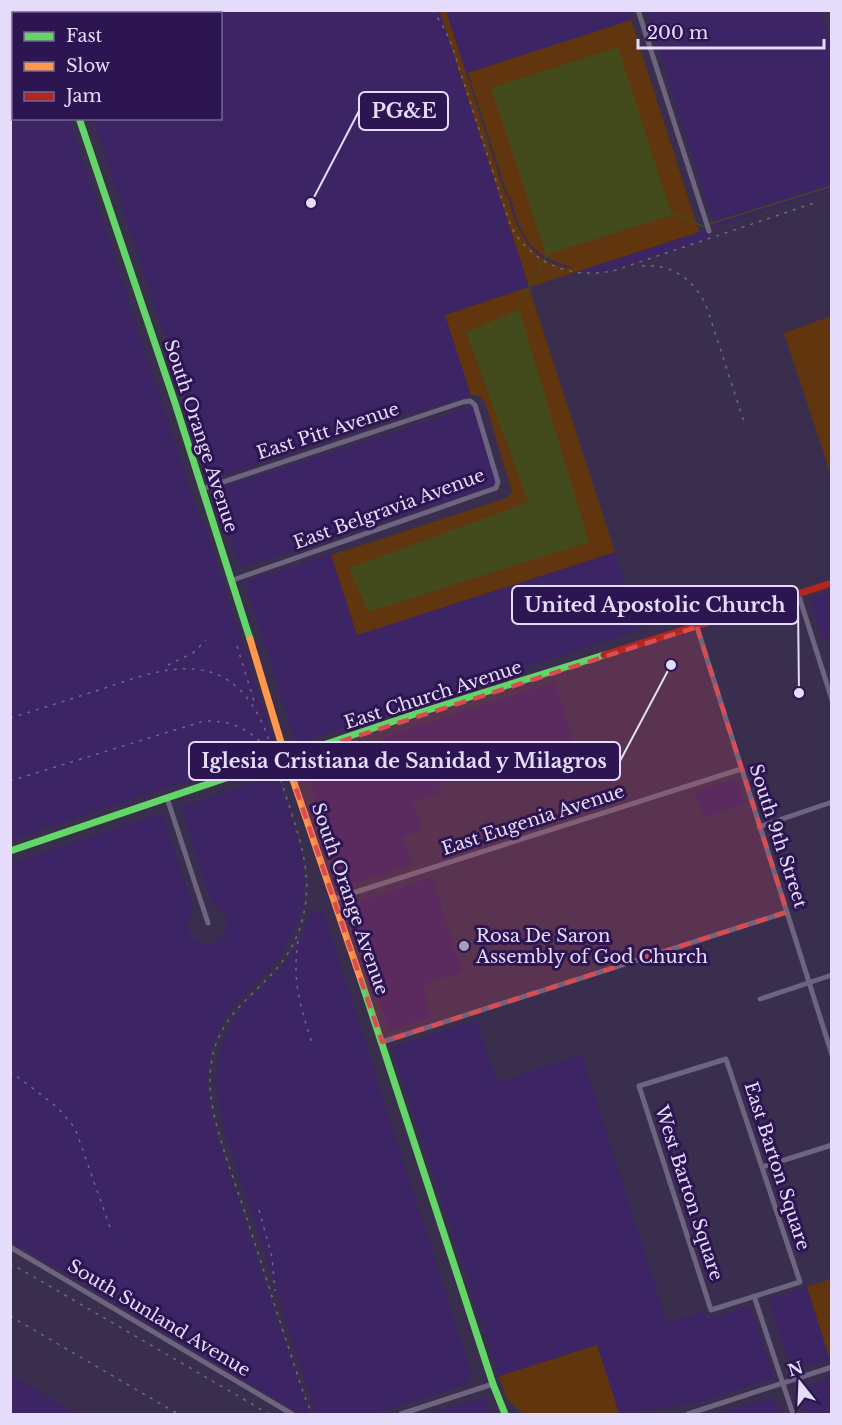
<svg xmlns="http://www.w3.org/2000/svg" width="842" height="1425" viewBox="0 0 842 1425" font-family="'Libre Baskerville',serif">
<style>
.built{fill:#3d2464}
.green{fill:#61350e;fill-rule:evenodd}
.water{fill:#434a1c}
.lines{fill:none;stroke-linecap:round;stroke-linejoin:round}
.stream{stroke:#434a1c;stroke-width:1.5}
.street{stroke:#6d6580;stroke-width:5}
.fast{stroke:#63d668;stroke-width:7}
.slow{stroke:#ff974d;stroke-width:7}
.jam{stroke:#b3261e;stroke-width:7}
.rail{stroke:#716881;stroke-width:1.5;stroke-dasharray:3 6;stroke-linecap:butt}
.marked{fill:#d94c52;fill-opacity:0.2;stroke:#d94c52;stroke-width:4.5;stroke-dasharray:12 8;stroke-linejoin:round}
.poi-dot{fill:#a89fbe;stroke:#2d1551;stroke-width:2}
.labels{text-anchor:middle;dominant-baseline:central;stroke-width:6;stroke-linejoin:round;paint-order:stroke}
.street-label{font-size:18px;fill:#e4dcfa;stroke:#2d1551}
.poi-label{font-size:18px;fill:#e4dcfa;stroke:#2d1551;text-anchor:start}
.leader{fill:none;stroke:#e4dcfa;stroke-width:2}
.callout-dot{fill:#e4dcfa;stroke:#2d1551;stroke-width:2}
.callout{fill:#2d1551;stroke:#e4dcfa;stroke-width:2}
.callout-label{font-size:20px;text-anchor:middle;font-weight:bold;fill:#e4dcfa}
</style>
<rect width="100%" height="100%" fill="#3a2e4f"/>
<g class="built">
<path d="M628,10L631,20L466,73L446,11L440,12L529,287L445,315L471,395L411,414L410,412L382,421V423L211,479L93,119L220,118V14L218,13L227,11Z"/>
<path d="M646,11H821L831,46V189L715,227Z"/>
<path d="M13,78L14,118L69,119L200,517H202L277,751L11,840L10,79Z"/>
<path d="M707,230L710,238L611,270L593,272H576Z"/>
<path d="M474,406L499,484L240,568L214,490Z"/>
<path d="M615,552L641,630L418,702L324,735L299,744L295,741L246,587L248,581L331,554L357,635Z"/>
<path d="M831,592V637L822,640L810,602L812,598Z"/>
<path d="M555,682L574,741L438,785L440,793L413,802L422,830L403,837L412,865L343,887L305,766L418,726Z"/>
<path d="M277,774L302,853L305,885L302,908L295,929L282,955L267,973L234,1006L220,1026L211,1050L207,1081L209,1105L215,1128L276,1317L310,1414H301L11,1241V863L158,814L164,817L191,903L192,912L188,923L190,935L196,941L202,944H214L225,935L227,920L223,912L213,905L209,897L181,807Z"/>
<path d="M734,779L737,781L745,804L704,817L695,792Z"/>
<path d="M432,877L462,972L422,985L432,1017L389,1030L349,905Z"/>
<path d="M323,910L472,1374L467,1384L373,1414H316L223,1126L215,1081L220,1049L232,1022L242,1007L275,975L288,959L301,937L309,914Z"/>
<path d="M476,1020L498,1082L582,1055L667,1322L704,1311L707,1319L750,1306L773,1374L772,1378L694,1404L619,1413L597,1345L499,1376L393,1051L396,1046Z"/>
<path d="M807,1287L830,1360L791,1371L769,1302L771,1298Z"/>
<path d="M10,1375H11L78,1414H11Z"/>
<path d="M831,1377V1414H806L799,1389Z"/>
<path d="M485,1397L491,1414H432Z"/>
<path d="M770,1398L777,1403L781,1414H718Z"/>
</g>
<g class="green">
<path d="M446,11L506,197L508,196L468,73L631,20L699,232L529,287L615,552L357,635L331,555L507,498L512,492L485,402L479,396L471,395L445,315L529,287L440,12ZM508,196H510C523,240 529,255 575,268C534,268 515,231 508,196Z"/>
<path d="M831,316H832L831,475L784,333Z"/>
<path d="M831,1279L832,1360H830L807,1287Z"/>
<path d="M597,1345L619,1413L523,1414L507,1399L499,1376Z"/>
</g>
<g class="water">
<path d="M618,47L672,215L546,255L491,88Z"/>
<path d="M519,309L589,542L368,612L349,568L528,502L466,332Z"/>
</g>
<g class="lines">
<g class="stream">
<path d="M671,212L702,226H705"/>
<path d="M709,224L832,186"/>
<path d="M517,309L548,253"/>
</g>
<g class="street">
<path d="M638,10L709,231"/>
<path d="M184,14L194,10"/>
<path d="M10,71L14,70"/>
<path d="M202,489L463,402L470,401L475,405L498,482L496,488L233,580"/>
<path d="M798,593L832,700"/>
<path d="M697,627L832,1055"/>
<path d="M167,798L208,923"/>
<path d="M759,827L832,802"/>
<path d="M334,899L741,769"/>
<path d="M760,999L832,975"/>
<path d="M382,1042L787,912"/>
<path d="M726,1059L800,1282L711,1310L639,1086Z"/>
<path d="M762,1167L832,1145"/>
<path d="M10,1247L292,1414"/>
<path d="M754,1296L793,1414"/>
<path d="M401,1414L493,1384"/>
<path d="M688,1414L832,1367"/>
</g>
<g class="fast">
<path d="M44,10L45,14"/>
<path d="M79,118L175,403L250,639"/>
<path d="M10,851L415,714L604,655"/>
<path d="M361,980L493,1384L505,1414"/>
</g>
<path class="slow" d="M250,639L286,759L361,980"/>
<path class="jam" d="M604,655L832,583"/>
<g class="rail">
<path d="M433,10L445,30L451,43L511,227C534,266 573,280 616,270L814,203"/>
<path d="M154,14L163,10"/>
<path d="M10,60L14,59"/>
<path d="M642,266C672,263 696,281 707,308L744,422"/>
<path d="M237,646L255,704"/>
<path d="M168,665L193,653L206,640"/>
<path d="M10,718C40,709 70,699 99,690C150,673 211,647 250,702C269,728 275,763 285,793C301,842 317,883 298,933C275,994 211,1002 210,1080C209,1119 235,1180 247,1219C261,1261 274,1304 288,1346C296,1369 302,1393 312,1414"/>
<path d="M10,781L204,721C231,720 253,730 269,752"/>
<path d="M298,941C292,980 300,1007 312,1043"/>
<path d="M10,1071L57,1107L75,1128L112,1233"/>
<path d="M259,1210L272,1257L275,1291"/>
<path d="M10,1263L269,1414"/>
<path d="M10,1316L178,1414"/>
</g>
</g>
<path class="marked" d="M697,627L787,912L382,1042L286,759Z"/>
<circle class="poi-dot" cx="464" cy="946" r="6"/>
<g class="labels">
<g class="street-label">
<text transform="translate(328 431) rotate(-18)">East Pitt Avenue</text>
<text transform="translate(201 436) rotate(72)">South Orange Avenue</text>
<text transform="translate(389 509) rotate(-20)">East Belgravia Avenue</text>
<text transform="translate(433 695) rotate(-18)">East Church Avenue</text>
<text transform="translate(533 820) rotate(-18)">East Eugenia Avenue</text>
<text transform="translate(778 836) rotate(72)">South 9th Street</text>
<text transform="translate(350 899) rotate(71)">South Orange Avenue</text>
<text transform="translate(777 1166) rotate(72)">East Barton Square</text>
<text transform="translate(689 1193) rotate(72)">West Barton Square</text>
<text transform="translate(159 1318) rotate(31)">South Sunland Avenue</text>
</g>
<g class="poi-label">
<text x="476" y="936">Rosa De Saron<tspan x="476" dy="21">Assembly of God Church</tspan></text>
</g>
</g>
<path class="leader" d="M311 203L359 111M799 693L798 605M671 665L620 761"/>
<g class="callout-dot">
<circle cx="311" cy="203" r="6"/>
<circle cx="799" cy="693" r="6"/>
<circle cx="671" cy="665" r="6"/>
</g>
<g class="callout">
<rect x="359" y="92" width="89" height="38" rx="6"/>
<rect x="512" y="586" width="286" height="38" rx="6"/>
<rect x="189" y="742" width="431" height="38" rx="6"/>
</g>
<g class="callout-label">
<text x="404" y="118">PG&amp;E</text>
<text x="655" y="612">United Apostolic Church</text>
<text x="404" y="768">Iglesia Cristiana de Sanidad y Milagros</text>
</g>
<rect width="842" height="1425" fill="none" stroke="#e4dcfa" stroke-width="24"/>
<rect x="12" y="12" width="210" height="108" fill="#2d1551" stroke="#766595" stroke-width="1.5"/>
<rect x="24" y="32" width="30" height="9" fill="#63d668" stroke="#766595" stroke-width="1.5"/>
<text x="66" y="42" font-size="18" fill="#e4dcfa">Fast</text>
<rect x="24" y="62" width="30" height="9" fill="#ff974d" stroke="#766595" stroke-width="1.5"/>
<text x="66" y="72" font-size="18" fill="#e4dcfa">Slow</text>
<rect x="24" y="92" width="30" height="9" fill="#b3261e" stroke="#766595" stroke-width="1.5"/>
<text x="66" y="102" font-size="18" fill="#e4dcfa">Jam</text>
<g transform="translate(800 1383) rotate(342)" stroke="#2d1551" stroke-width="4.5" paint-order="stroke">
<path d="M0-4.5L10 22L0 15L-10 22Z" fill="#e4dcfa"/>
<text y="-9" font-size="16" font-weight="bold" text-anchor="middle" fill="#e4dcfa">N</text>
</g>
<path d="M638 39v9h186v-9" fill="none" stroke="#e4dcfa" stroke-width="3"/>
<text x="647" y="39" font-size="18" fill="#e4dcfa" stroke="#2d1551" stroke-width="4.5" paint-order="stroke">200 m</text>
</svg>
